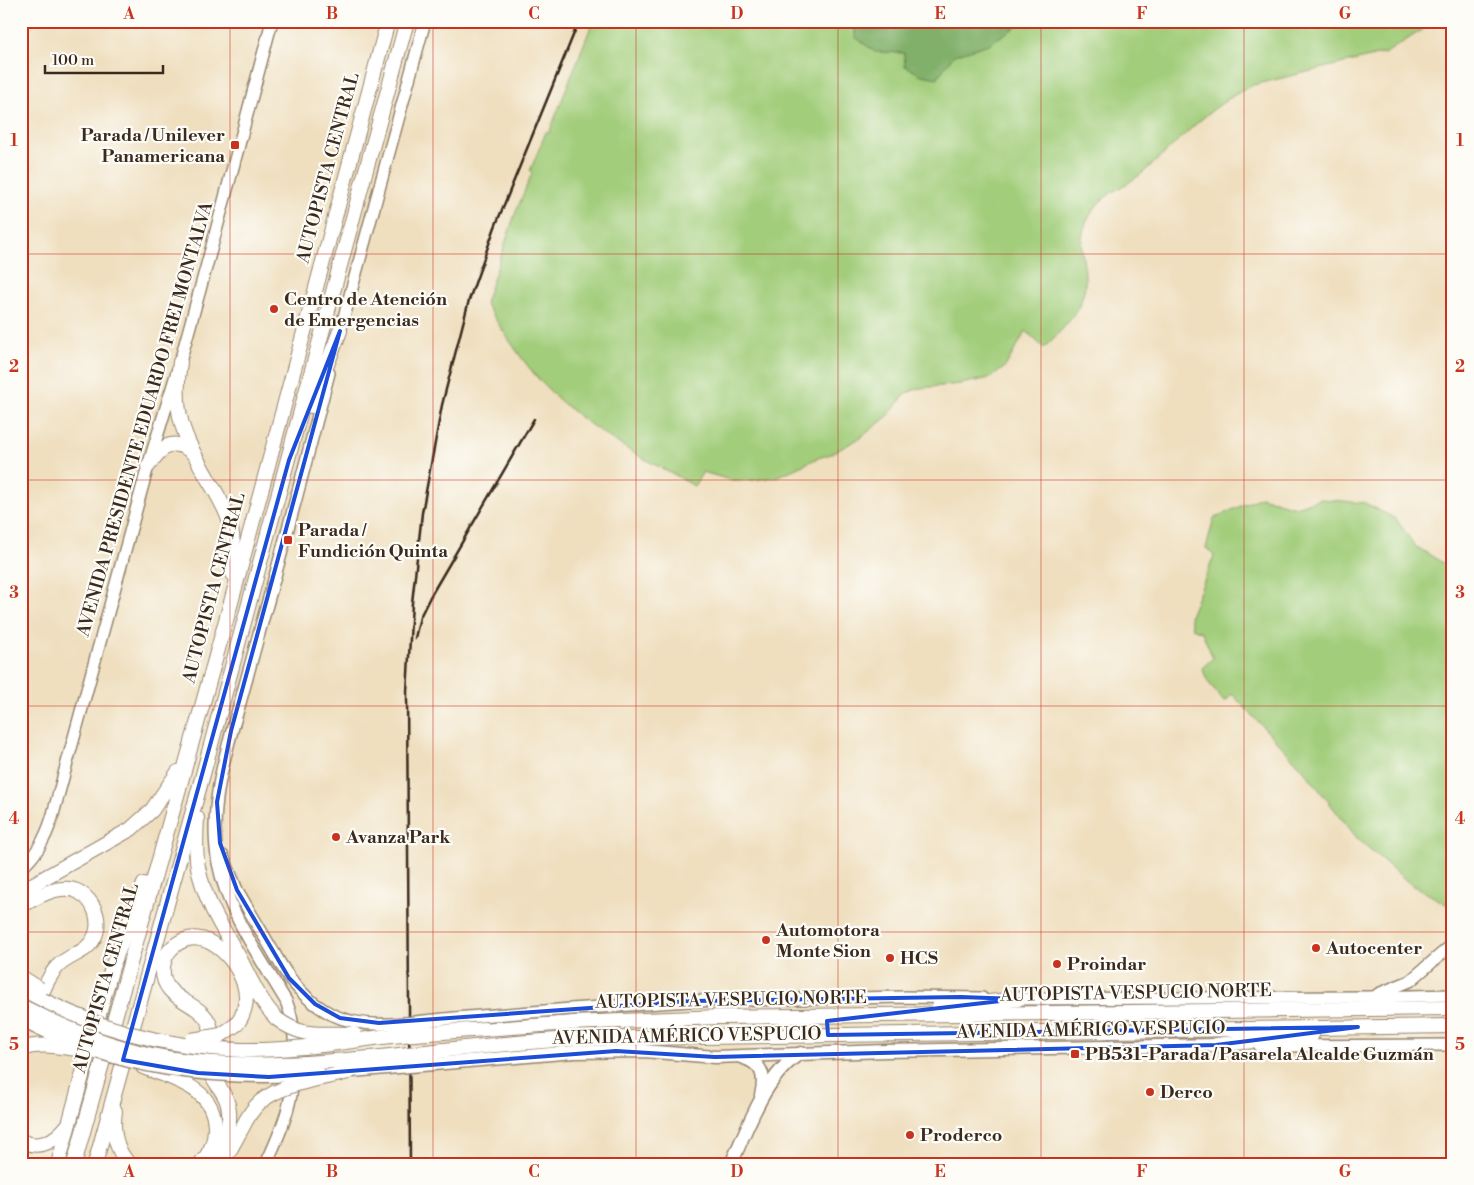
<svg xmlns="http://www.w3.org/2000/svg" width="1474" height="1185" viewBox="0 0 1474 1185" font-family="'Libre Bodoni',serif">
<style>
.green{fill:#a2cd7a;stroke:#6e7c4c}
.forest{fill:#81b06a;stroke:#5e6d44}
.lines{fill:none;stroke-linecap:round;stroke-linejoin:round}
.secondary-casing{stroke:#95846e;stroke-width:14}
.primary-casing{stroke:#95846e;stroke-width:15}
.highway-casing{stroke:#95846e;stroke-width:16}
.secondary{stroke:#fff;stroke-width:11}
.primary{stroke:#fff;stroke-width:12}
.highway{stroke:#fff;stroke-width:14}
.rail{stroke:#3b2a1e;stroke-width:2.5}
.secondary-bridge-casing{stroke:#95846e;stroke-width:14;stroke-linecap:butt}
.primary-bridge-casing{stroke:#95846e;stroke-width:15;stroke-linecap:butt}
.highway-bridge-casing{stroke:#95846e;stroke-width:16;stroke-linecap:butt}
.secondary-bridge{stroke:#fff;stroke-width:11}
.primary-bridge{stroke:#fff;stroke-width:12}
.highway-bridge{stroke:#fff;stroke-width:14}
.marked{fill:none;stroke:#1d4ed8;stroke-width:4;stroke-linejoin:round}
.grid{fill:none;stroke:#c8321e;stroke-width:1;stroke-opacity:0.55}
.poi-dot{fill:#c8321e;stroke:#fdfcf7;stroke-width:2}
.labels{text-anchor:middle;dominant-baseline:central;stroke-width:4.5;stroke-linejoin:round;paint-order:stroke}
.poi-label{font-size:18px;font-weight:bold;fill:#3b2a1e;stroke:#fdfcf7;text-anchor:start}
.street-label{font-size:18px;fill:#3b2a1e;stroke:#fdfcf7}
.neatline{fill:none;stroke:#c8321e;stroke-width:2}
.grid-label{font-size:16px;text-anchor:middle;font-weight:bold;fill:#c8321e}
</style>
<rect width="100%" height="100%" fill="#fdfcf7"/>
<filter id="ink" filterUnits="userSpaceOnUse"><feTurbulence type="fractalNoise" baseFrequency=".02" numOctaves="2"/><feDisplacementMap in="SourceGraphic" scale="10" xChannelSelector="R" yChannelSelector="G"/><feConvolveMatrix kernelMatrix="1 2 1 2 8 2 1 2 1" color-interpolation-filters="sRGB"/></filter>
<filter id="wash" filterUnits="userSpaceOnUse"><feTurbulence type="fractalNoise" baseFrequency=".0096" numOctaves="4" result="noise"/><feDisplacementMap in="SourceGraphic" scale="20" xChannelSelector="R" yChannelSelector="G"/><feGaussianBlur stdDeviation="1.12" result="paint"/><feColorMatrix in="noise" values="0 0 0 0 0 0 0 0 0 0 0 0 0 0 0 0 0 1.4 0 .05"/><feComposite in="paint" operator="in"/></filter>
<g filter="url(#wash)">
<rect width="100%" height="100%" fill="#efdfbf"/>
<g class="green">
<path d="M593,21H1436L1386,53L1253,85C1205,108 1179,143 1140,175C1128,184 1113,190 1102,200C1094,207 1085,222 1083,233C1079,247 1084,260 1085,274C1087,308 1066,325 1044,348L1026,331L1005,367L990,378L960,384L920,388L906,393L888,416L860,438L831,454L818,458L779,476L754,480H730L703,472L694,486C675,474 654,465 634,453C607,437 570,412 548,389C523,364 504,332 485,303L515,214L532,173L530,171L546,132L549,133Z"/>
<path d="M1261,497L1295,507L1320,499L1365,503L1396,519L1415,546L1453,569V908L1409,883L1357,838L1302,768L1232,694L1225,702L1208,682L1202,668L1213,658L1202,632L1192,628L1190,616L1214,556L1206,548L1214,518Z"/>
</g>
<path class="forest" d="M855,21H1025L989,44L954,55L937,78L921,75L905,66L904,53L875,52L855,37Z"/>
</g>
<g filter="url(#ink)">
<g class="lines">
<defs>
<g id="secondary">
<path d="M338,339L425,21"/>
<path d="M223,856L237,890L274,953"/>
<path d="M21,868C37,855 46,837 52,818L148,466L180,362L212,246L272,21"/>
<path d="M1378,994L1410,981L1453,944"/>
<path d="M1010,999L1369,997L1453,995"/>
<path d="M571,1009L689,1001L905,997L982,998"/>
<path d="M1260,1046L1453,1045"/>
<path d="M266,1164C285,1123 295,1097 295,1051C294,1034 293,1017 286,1001C260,957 228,914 218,863C208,808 225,754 240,703C247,677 254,652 261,626C285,542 307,458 329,373"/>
</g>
<g id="primary">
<path d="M574,1052L644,1051L715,1057L886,1051L1216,1045"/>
<path d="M741,1057C762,1063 766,1075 761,1095"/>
<path d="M731,1164C748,1127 765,1075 801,1053"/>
</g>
<g id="highway">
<path d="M180,362C172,413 183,435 208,479C216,492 224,505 229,520C234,537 234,556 233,574"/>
<path d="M311,406L340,331"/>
<path d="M148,466C161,447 173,435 194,454"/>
<path d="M197,818C196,834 195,851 198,867C204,900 223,929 239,957C250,978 260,1002 277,1019"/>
<path d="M21,891L131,829L152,810L178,772"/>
<path d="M21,906C37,897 60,882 79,892C99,904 105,932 86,948C77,955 65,958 57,967C48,976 44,990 38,1001"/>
<path d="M939,1007L1018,999"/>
<path d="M484,1029L572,1023L719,1017L1453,1008"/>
<path d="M570,1039L1453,1026"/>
<path d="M1216,1045L1312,1035"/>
<path d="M143,1067C174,1079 215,1088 215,1128C215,1142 210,1154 200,1164"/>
<path d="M115,1111C112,1131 115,1149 129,1164"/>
<path d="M21,1141C40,1150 55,1141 67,1126"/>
<path d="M225,1159L242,1128"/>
<path d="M58,1164L112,967L144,884"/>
<path d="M74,1164L230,606L388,21"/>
<path d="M95,1164L202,778L361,188L407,21"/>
<path d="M214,1164C225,1145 236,1115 224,1095C218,1084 210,1077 209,1064C208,1051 215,1035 209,1023C199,1000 160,1001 163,967C164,960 167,952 173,947C204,919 245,965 246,996C246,1006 243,1016 237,1024"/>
</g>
</defs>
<use href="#secondary" class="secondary-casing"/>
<use href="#primary" class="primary-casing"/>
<use href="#highway" class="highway-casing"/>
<use href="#secondary" class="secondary"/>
<use href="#primary" class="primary"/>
<use href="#highway" class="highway"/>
<g class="rail">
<path d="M415,638L420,617L430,597L534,419"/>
<path d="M410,1164L407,692L412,603L422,513L442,405L469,300L495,227L579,21"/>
</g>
<defs>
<path id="secondary-bridge" d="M274,953C289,980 305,1001 333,1015C369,1032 416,1021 454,1018C493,1015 532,1012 571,1009"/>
<g id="primary-bridge">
<path d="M21,1019C116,1071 214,1081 320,1074"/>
<path d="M340,1072L574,1052"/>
</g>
<g id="highway-bridge">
<path d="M21,977L40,989"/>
<path d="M21,988C88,1027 165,1048 242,1050C289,1051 336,1043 382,1037C416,1033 450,1032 484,1029"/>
<path d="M21,1006C67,1030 116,1049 167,1058C234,1069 303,1064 370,1058C437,1051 503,1043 570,1039"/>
<path d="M277,1019C305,1040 322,1032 354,1034"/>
<path d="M192,1040L221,1035L237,1024"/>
<path d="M21,1049C44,1041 72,1049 96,1052"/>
<path d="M242,1128C247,1118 252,1109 260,1102C283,1083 320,1079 349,1072"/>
</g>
</defs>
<use href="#secondary-bridge" class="secondary-bridge-casing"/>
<use href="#primary-bridge" class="primary-bridge-casing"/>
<use href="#highway-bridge" class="highway-bridge-casing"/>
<use href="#secondary-bridge" class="secondary-bridge"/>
<use href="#primary-bridge" class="primary-bridge"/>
<use href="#highway-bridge" class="highway-bridge"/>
</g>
</g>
<path class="marked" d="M340,331L231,731L217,802L220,843L237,890L289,978L315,1004L340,1018L379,1023L689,1001L960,997L1018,999L827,1021L828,1035L1358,1027L1216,1045L715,1057L616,1051L269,1077L198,1073L123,1060L289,460Z"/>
<path class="grid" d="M230,21V1164M433,21V1164M636,21V1164M838,21V1164M1041,21V1164M1244,21V1164M21,254H1453M21,480H1453M21,706H1453M21,932H1453"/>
<g class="poi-dot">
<rect x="230" y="140" width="10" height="10" rx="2.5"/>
<circle cx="274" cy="309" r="5"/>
<rect x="283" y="535" width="10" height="10" rx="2.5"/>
<circle cx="336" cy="837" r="5"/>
<circle cx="766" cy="940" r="5"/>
<circle cx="1316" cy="948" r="5"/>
<circle cx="890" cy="958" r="5"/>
<circle cx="1057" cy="964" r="5"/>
<rect x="1070" y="1049" width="10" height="10" rx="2.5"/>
<circle cx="1150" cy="1092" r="5"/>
<circle cx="910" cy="1135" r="5"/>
</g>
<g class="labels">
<g class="poi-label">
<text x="225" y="135" text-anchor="end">Parada / Unilever<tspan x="225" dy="21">Panamericana</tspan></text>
<text x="284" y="299">Centro de Atención<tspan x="284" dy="21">de Emergencias</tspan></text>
<text x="298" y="530">Parada /<tspan x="298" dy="21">Fundición Quinta</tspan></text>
<text x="346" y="837">Avanza Park</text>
<text x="776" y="930">Automotora<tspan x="776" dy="21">Monte Sion</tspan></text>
<text x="1326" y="948">Autocenter</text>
<text x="900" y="958">HCS</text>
<text x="1067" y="964">Proindar</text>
<text x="1085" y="1054">PB531-Parada / Pasarela Alcalde Guzmán</text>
<text x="1160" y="1092">Derco</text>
<text x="920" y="1135">Proderco</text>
</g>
<g class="street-label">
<text transform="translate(328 168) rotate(-75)">AUTOPISTA CENTRAL</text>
<text transform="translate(145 419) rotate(-74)">AVENIDA PRESIDENTE EDUARDO FREI MONTALVA</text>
<text transform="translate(214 588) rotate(-75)">AUTOPISTA CENTRAL</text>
<text transform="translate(106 978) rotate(-74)">AUTOPISTA CENTRAL</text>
<text transform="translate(1136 993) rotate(-1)">AUTOPISTA VESPUCIO NORTE</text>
<text transform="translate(731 1000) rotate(-1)">AUTOPISTA VESPUCIO NORTE</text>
<text transform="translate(1091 1030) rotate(-1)">AVENIDA AMÉRICO VESPUCIO</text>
<text transform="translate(687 1036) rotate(-1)">AVENIDA AMÉRICO VESPUCIO</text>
</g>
</g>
<rect width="1474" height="1185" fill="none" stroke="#fdfcf7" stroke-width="55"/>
<path d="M45 65v8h118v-8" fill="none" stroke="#3b2a1e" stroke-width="2.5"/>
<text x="52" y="65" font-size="15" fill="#3b2a1e" stroke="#fdfcf7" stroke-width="4" paint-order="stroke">100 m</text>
<rect x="28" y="28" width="1418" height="1130" class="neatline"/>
<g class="grid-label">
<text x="129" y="19">A</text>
<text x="332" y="19">B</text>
<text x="534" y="19">C</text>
<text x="737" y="19">D</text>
<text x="940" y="19">E</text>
<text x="1142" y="19">F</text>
<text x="1345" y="19">G</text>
<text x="14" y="146">1</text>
<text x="1460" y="146">1</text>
<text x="14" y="372">2</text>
<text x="1460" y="372">2</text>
<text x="14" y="598">3</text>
<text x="1460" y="598">3</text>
<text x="14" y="824">4</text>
<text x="1460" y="824">4</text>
<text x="14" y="1050">5</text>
<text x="1460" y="1050">5</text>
<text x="129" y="1177">A</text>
<text x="332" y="1177">B</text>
<text x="534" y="1177">C</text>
<text x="737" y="1177">D</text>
<text x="940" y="1177">E</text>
<text x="1142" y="1177">F</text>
<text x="1345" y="1177">G</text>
</g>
</svg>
